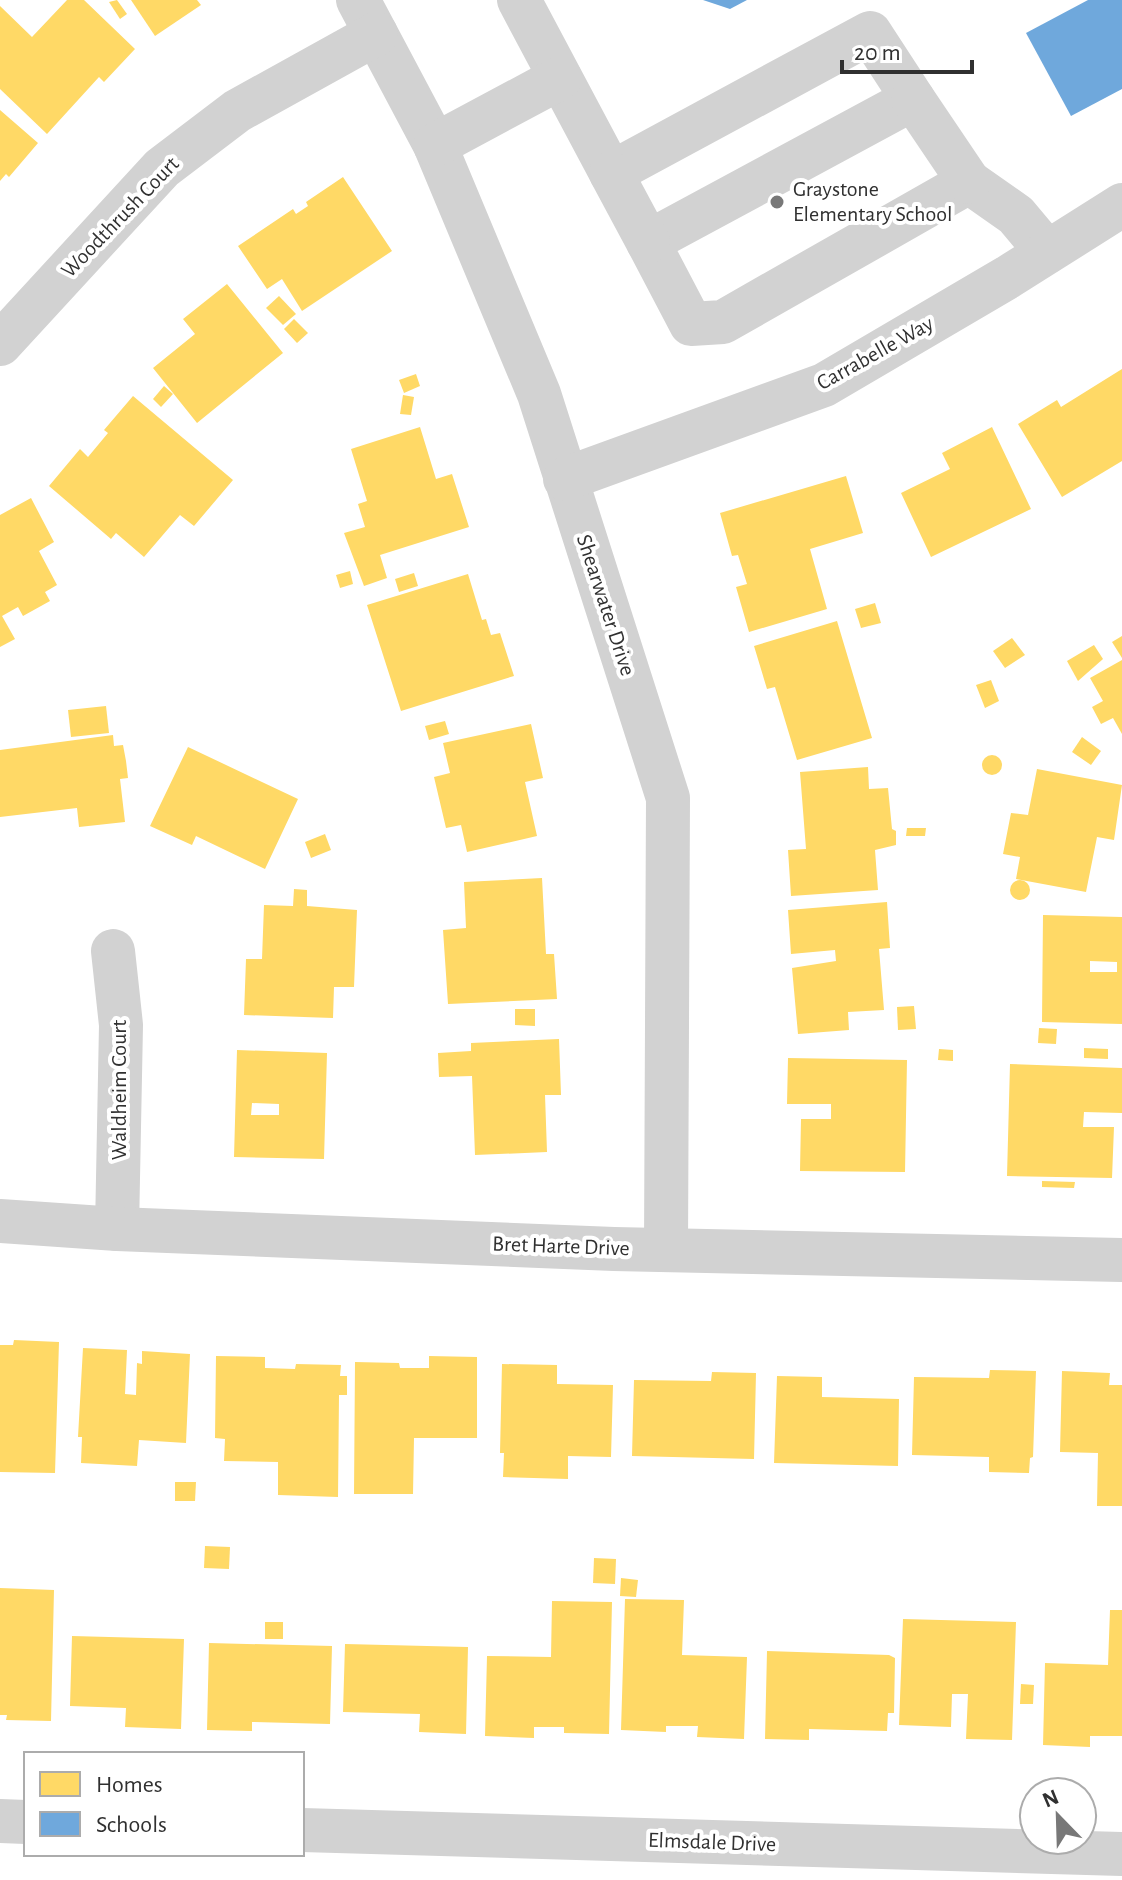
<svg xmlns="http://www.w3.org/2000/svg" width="1122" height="1880" viewBox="0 0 1122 1880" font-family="'Alegreya Sans',sans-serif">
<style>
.homes{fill:#ffd966;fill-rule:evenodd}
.schools{fill:#6fa8dc}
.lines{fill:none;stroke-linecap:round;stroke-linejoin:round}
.minor{stroke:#d2d2d2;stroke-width:44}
.poi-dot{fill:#787878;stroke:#fff;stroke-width:3}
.labels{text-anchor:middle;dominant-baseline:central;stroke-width:8;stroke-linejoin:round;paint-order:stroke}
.poi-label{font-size:22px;fill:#303030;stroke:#fff;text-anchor:start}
.street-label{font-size:22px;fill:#303030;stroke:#fff}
</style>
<rect width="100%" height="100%" fill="#fff"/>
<g class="homes">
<path d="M67,0H84L135,49L104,82L99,77L47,134L0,89V6L32,37Z"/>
<path d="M117,0L127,14L120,19L109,2Z"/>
<path d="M131,0H197L201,5L155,36Z"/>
<path d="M0,110L38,143L9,177L6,174L0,181Z"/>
<path d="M343,177L392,251L302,311L282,279L267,289L238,246L293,209L296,214L308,206L306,202Z"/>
<path d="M227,284L283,353L197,423L153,368L195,334L183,319Z"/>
<path d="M279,296L296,314L283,325L266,308Z"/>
<path d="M294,319L308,333L297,343L284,329Z"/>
<path d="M1122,369V461L1062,497L1018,424L1057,400L1061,407Z"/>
<path d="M416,374L420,386L404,393L399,380Z"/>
<path d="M164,386L173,394L161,407L153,399Z"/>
<path d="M403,395L414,397L411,415L400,414Z"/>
<path d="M133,396L233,480L194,526L180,515L144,557L116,533L111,539L49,486L80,449L88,457L108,433L104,430Z"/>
<path d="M420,427L436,479L452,474L469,527L380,555L387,578L364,586L344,533L365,527L358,504L367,501L351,449Z"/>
<path d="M992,427L1031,509L931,557L901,493L950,469L942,453Z"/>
<path d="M846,476L863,533L810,549L827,609L749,632L736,587L747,584L738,555L732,556L720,513Z"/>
<path d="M31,498L54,542L39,551L57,585L45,592L50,601L23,616L18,607L2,616L15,639L0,647V515Z"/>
<path d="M350,571L353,584L340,588L336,575Z"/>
<path d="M414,573L418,586L399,592L395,579Z"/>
<path d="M468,574L482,620L486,619L491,635L500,633L514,676L401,711L367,605Z"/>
<path d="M875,603L881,623L861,628L855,609Z"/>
<path d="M837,621L872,738L797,760L775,687L767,689L754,646Z"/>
<path d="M1122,636V658L1112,642Z"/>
<path d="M1012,638L1025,655L1005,668L993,651Z"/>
<path d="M1094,645L1103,659L1078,681L1067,661Z"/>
<path d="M1122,660V734L1113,718L1101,724L1092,707L1103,701L1090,678Z"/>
<path d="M991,680L999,701L985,708L976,685Z"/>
<path d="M106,706L109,733L71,737L68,710Z"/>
<path d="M445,721L449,734L429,740L425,726Z"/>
<path d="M531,724L543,778L525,782L537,836L467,852L461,825L446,828L434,777L450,773L443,743Z"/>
<path d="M113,735L114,746L123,745L126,761L128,778L120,779L125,822L79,827L77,808L0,817V750Z"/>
<path d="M1082,737L1101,751L1091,765L1072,752Z"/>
<path d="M188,747L298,799L265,869L196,836L192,845L150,826Z"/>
<circle cx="992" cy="765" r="10"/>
<path d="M868,767L869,789L888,788L892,829L896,831V845L875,850L878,890L791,896L788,850L806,849L800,772Z"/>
<path d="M1037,769L1122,785L1114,840L1097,837L1086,892L1016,879L1020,857L1003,854L1011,813L1028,815Z"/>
<path d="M907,828H926L925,836H906Z"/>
<path d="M325,834L331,850L311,858L305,842Z"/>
<path d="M542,878L546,954H554L557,999L448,1004L443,930L466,928L464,882Z"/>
<circle cx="1020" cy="890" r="10"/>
<path d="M294,889L307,890V906L357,910L354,987H334L333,1018L244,1015L246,959H262L264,905L293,906Z"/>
<path d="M887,902L890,948L879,949L884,1010L848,1012L849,1030L798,1034L792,968L836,961L835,950L791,954L788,910Z"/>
<path d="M1043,915L1122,917V1024L1042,1022ZM1090,961L1117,962V972H1090Z"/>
<path d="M914,1006L916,1029L898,1030L897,1007Z"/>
<path d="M515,1009H535V1026L515,1025Z"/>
<path d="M1039,1028L1057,1029L1056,1044L1038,1043Z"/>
<path d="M559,1039L561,1095H545L547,1152L475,1155L472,1076L439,1077L438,1053L471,1051V1043Z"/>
<path d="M1084,1048L1108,1049V1059L1084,1058Z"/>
<path d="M939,1049L953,1050V1061L938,1060Z"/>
<path d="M237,1050L327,1053L324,1159L234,1157ZM252,1103L279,1104V1115H251Z"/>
<path d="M788,1058L907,1060L905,1172L800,1171L801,1119H831V1104H787Z"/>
<path d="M1010,1064L1122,1068V1113L1084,1112L1083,1127H1114L1112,1178L1007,1176Z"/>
<path d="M1042,1181L1075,1182L1074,1188L1042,1187Z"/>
<path d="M14,1340L59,1342L55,1473L0,1472V1345H13Z"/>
<path d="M83,1348L127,1350L125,1394L136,1395L137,1363L142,1364V1351L190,1354L186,1443L139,1440L137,1466L81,1463L82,1437H78Z"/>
<path d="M216,1356L265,1357V1368L295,1369L296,1364L341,1365L340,1376H347V1395H339L338,1497L278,1495V1462L224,1461L225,1439L215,1438Z"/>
<path d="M429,1356L477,1357V1438H414L413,1494H354L355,1362L399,1363L400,1368H429Z"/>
<path d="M502,1364L557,1365V1384L613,1385L611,1457L568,1456V1479L503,1477L504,1453H500Z"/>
<path d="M990,1370L1036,1371L1033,1457L1030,1458L1029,1473L989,1472V1457L912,1455L914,1377L989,1378Z"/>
<path d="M1062,1371L1110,1373L1109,1385H1122V1506H1097L1098,1453L1060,1452Z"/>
<path d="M712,1372L756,1373L754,1459L632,1456L634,1380L711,1381Z"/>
<path d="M777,1376L822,1377V1397L899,1399L898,1466L774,1463Z"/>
<path d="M175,1482H196L195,1501H175Z"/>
<path d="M205,1546L230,1547L229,1569L204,1568Z"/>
<path d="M594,1558L616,1559L615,1584L593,1583Z"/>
<path d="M621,1578L638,1580L636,1597L620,1596Z"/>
<path d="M0,1588L54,1590L51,1721L6,1720L7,1715H0Z"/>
<path d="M625,1599L684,1600L682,1655L747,1657L744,1739L697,1737L698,1726H666V1732L621,1730Z"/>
<path d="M552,1601L612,1602L609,1734L564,1733V1727H534V1738L485,1736L487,1656L551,1657Z"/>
<path d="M1110,1610H1122V1736H1090V1747L1043,1745L1045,1663L1108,1665Z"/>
<path d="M903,1619L1016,1622L1012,1740L966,1739L968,1694H952L951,1727L899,1725Z"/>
<rect x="265" y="1622" width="18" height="17"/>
<path d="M72,1636L184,1639L181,1729L125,1727L126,1708L70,1706Z"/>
<path d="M209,1643L332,1646L330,1724L252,1722V1731L207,1730Z"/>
<path d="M345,1644L468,1647L466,1734L419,1732L420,1714L343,1712Z"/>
<path d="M767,1651L889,1655L895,1658L894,1713H888L887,1731L809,1729V1740L765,1739Z"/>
<path d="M1021,1684L1034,1685L1033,1704H1020Z"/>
</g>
<g class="schools">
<path d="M703,0H747L730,9Z"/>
<path d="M1088,0H1122V89L1071,116L1026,33Z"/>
</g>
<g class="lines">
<g class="minor">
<path d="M358,0L435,145L539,394L668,798L666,1250"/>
<path d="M519,0L611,173L870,33L913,99L648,242L691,324L723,322L969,182L1016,215L1047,252"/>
<path d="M913,99L969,182"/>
<path d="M435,145L560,78"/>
<path d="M611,173L648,242"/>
<path d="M0,344L162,168L237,111L376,34"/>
<path d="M565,479L824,385L1008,277L1122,205"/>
<path d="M113,951L121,1025L117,1229"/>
<path d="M0,1221L117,1229L614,1249L1122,1260"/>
<path d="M0,1821L26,1822"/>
<path d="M302,1830L1122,1854"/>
</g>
</g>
<circle class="poi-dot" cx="777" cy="202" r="8"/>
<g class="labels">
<g class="poi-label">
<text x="793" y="189">Graystone<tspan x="793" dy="25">Elementary School</tspan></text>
</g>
<g class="street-label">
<text transform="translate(120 217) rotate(-46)">Woodthrush Court</text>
<text transform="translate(875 353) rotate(-29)">Carrabelle Way</text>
<text transform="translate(606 605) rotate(72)">Shearwater Drive</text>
<text transform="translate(119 1090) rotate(-90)">Waldheim Court</text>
<text transform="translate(561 1246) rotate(2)">Bret Harte Drive</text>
<text transform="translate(712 1842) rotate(2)">Elmsdale Drive</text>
</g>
</g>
<rect x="24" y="1752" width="280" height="104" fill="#ffffff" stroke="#acacac" stroke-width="2"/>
<rect x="40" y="1772" width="40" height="24" fill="#ffd966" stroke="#acacac" stroke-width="2"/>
<text x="96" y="1792" font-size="24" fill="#303030">Homes</text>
<rect x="40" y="1812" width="40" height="24" fill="#6fa8dc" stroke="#acacac" stroke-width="2"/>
<text x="96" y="1832" font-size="24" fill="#303030">Schools</text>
<g transform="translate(1058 1816) rotate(337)"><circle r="38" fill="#ffffff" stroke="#acacac" stroke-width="2"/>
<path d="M0-6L14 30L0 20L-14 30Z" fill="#787878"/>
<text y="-12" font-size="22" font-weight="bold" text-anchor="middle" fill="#303030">N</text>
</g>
<path d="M842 60v12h130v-12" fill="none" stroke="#303030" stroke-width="4"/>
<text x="854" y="60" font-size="24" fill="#303030" stroke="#ffffff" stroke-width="6" paint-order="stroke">20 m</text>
</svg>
